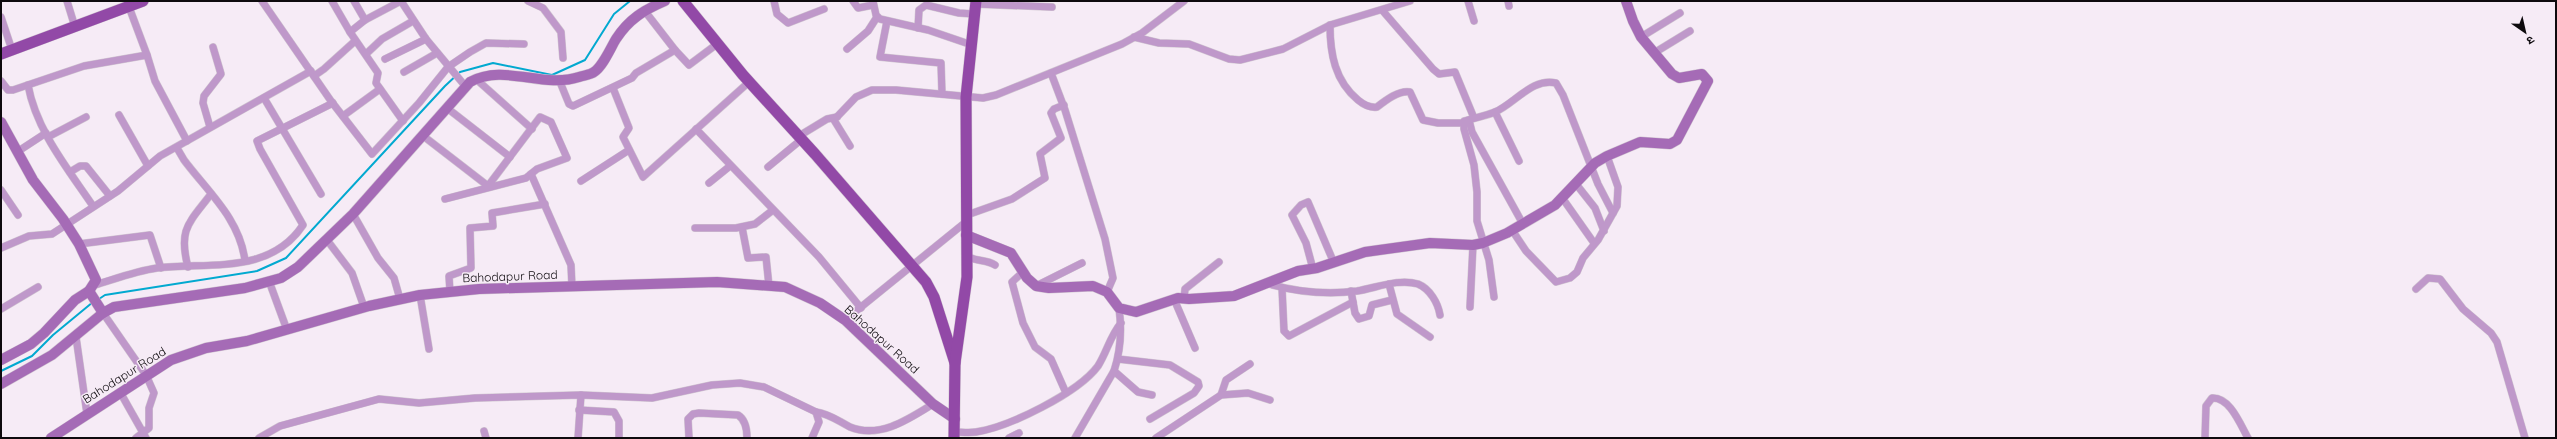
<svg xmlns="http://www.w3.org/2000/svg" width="2557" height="439" viewBox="0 0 2557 439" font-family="Quicksand,'Noto Sans Devanagari',sans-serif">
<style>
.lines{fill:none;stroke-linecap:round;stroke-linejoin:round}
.stream{stroke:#02a9d0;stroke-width:2}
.street-casing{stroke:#d1c7d1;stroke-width:8}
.secondary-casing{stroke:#d1c7d1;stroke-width:11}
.primary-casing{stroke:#d1c7d1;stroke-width:12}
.street{stroke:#bf98ca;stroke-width:7}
.secondary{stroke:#a56bb6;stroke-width:10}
.primary{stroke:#9249a7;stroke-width:11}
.labels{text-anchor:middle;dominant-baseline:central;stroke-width:3;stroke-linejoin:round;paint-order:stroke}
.street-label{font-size:12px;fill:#0e0a0e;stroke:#f6ebf6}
</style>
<rect width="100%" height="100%" fill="#f6ebf6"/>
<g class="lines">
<g class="stream">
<path d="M99,299L105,295L257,271L286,258L445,86L460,72L493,63L552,75L585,60L614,14L630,1"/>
<path d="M1,371L32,356L53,335L93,302"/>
</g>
<defs>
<g id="street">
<path d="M67,1L75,27"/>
<path d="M262,1L331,101L372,154L419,103L448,67L470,52L486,43L524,44"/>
<path d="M332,1L350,32L365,20L401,1"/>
<path d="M354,1L365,20"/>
<path d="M401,1L426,39L466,87"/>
<path d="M528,1L543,8L561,32L563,58"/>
<path d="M774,1L777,14L788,23L824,9"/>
<path d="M853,1L858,8L873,5"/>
<path d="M873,1L876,15L880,19L928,30L972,45"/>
<path d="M1468,1L1474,21"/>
<path d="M1508,1L1509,6"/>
<path d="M976,4L1052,7"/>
<path d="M129,7L147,55"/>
<path d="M644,10L675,50"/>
<path d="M1382,10L1433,69L1439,74L1455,72L1474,118"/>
<path d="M1,17L12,50"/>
<path d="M887,21L880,57L941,63L942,94"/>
<path d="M1330,25C1330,54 1335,81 1358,100C1364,105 1370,108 1377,107C1386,100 1399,90 1410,92L1423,120L1438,123H1463"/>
<path d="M918,28L919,10L926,5L959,13L974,14"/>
<path d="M350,32L378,73L376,83L403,121"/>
<path d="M1134,37L1159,43L1189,44L1229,59L1240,60L1283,49L1330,25L1410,1"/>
<path d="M1641,37L1680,13"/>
<path d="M847,49L868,31L877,17"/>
<path d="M1654,53L1690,31"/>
<path d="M366,54L382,39L413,21"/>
<path d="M385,59L426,39"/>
<path d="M404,72L437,53"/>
<path d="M1051,73L1065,110L1105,239L1113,278L1107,292"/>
<path d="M314,76L324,69L355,41"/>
<path d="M476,79L532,129"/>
<path d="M1,81L8,90H13L84,66L147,55L155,81L187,141"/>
<path d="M560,82L569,104L573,106L632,78L636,73L675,50L689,65L717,44"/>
<path d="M28,85C36,130 68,169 93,206"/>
<path d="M613,88L629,128L623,137L643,177L749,82"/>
<path d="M264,98L321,194"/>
<path d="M447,108L510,157"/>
<path d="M1495,112L1519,161"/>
<path d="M119,115L148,166"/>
<path d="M343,116L380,89"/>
<path d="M1469,120L1472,132L1523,224"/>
<path d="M210,127L203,103L204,96L221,74L213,47"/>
<path d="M696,129L819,257L861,308"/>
<path d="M422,135L488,186L540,117L551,122L567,158L537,169L526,178L445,199"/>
<path d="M799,136L827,119L837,117"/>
<path d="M48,137L86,117"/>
<path d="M850,146L834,120L856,97L872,90H896L983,98L996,95L1122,44L1142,33L1184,1"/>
<path d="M177,148L184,160C208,192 240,219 245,261"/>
<path d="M17,152L46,133"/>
<path d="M768,167L802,139"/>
<path d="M70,172L80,166H86L110,196"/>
<path d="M531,174L571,265L572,287"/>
<path d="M581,181L629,150"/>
<path d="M709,183L730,166"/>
<path d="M1576,184L1595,208L1604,231"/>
<path d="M1,190L18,215"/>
<path d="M1563,199L1594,243"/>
<path d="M353,214L378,258L394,278L400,299"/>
<path d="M967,215L1012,199L1045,178L1040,154L1061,138L1051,113L1054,109L1064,105"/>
<path d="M742,227L748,258L766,257L769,286"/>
<path d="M695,228H736L755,224L773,210"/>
<path d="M1512,230L1526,251L1556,282L1570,278L1577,272L1583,258L1598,240L1617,206L1618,187L1607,156"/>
<path d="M327,240L352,273L364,307"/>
<path d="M79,244L150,235L161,268"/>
<path d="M1,248L29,236L52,234L118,191L160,156L311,71"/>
<path d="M967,256C976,262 986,259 995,265"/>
<path d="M188,267C178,229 189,223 211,194"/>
<path d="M1313,269L1306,243L1292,215L1301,205L1308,202L1334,263"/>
<path d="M1023,272L1012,282L1023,323L1035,347L1051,359L1066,393"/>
<path d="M269,281L287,330"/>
<path d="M1269,284C1298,292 1327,295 1357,291C1376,288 1399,278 1418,284C1430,289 1438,303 1440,315"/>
<path d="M1389,284L1397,314L1430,337"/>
<path d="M95,285C115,279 136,271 157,268C209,262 270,275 303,225L260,149L257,141L333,103"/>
<path d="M1036,286L1082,263"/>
<path d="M1282,288L1284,331L1289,336L1353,302"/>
<path d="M2416,289L2428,278L2440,279L2463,309L2491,333L2497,342L2525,438"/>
<path d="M1351,291L1355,313L1359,319L1369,316L1372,305L1392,300"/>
<path d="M450,292L449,276L471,268L470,228L493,226L492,213L545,204"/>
<path d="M420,295L429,349"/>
<path d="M1494,297L1489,260L1477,221V192L1474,165L1464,129V121C1474,118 1485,116 1495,112C1514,104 1533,77 1556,83L1563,95L1598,184L1613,213"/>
<path d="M1174,299L1195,348"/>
<path d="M1184,299L1185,289L1219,262"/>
<path d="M1470,307L1473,245"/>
<path d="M1,309L38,287"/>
<path d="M103,313L146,375L154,393L149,408V428L136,438"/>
<path d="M845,320L967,221"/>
<path d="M76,337L87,414"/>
<path d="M1118,359L1170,365L1198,382L1199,386L1194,393L1150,419"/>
<path d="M1114,371L1138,392L1152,395"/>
<path d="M120,392L146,438"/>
<path d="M1221,395L1226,380L1250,364"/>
<path d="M579,410L614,412L619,421V438"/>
<path d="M816,412C830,414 838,421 850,427C880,439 909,419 933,404"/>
<path d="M484,431L486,438"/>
<path d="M954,432C961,432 969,433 976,432C1009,427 1078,393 1098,366C1107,352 1110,336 1121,323"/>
<path d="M259,438L280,426L379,399L419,403L475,398L581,395L652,398L712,385L740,383L764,387L816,412L819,422L812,438"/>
<path d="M578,438L581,395"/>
<path d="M689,438L688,419L693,414L699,413L738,415C746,420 747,430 747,438"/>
<path d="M1009,438L1019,433"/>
<path d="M1075,438L1114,371C1121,350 1122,330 1119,308"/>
<path d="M1156,438L1221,395L1248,393L1270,400"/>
<path d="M2205,438L2206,406L2212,398C2230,397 2240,424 2248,438"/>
</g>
<g id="secondary">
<path d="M1,122L33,180L63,219L79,244L96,280L89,291L75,300L44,333L31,344L1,360"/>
<path d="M966,235L1011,253L1027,278L1036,286L1049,288L1093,286L1107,292L1119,308L1136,312L1178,298L1189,299L1234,296L1298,271L1317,268L1365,252L1430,243L1473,245L1483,243L1507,233L1555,205L1595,163L1607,156L1640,142L1670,144L1677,140L1708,81L1702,74L1679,78L1672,74L1641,37L1633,21L1626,1"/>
<path d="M89,291L103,313"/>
<path d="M1,384L52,355L103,313L114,307L245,288L281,278L298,267L353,214L470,82C505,63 542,89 579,77C584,75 590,75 594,72C603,66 610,49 616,39C629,19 644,10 665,1"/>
<path d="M51,438L171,360L206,348L247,341L369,306L420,295L479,289L717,282L785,287L820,303L845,320L933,404L955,419"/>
</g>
<g id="primary">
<path d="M683,1L743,75L815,154L926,282L934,297L955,363"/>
<path d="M1,54L143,1"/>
<path d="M954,438L955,363L967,277L966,97L976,1"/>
</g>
</defs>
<use href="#street" class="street-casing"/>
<use href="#secondary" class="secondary-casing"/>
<use href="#primary" class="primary-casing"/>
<use href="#street" class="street"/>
<use href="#secondary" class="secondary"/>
<use href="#primary" class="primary"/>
</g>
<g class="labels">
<g class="street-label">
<text transform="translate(510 276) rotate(-2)">Bahodapur Road</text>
<text transform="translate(882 339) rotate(42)">Bahodapur Road</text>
<text transform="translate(124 375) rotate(-32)">Bahodapur Road</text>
</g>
</g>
<rect width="2557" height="439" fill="none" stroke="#0e0a0e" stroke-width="4"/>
<g transform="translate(2525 32) rotate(146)" stroke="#f6ebf6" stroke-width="3" paint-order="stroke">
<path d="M0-3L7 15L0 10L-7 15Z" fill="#0e0a0e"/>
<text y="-6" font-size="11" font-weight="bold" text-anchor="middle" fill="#0e0a0e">उ</text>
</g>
</svg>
